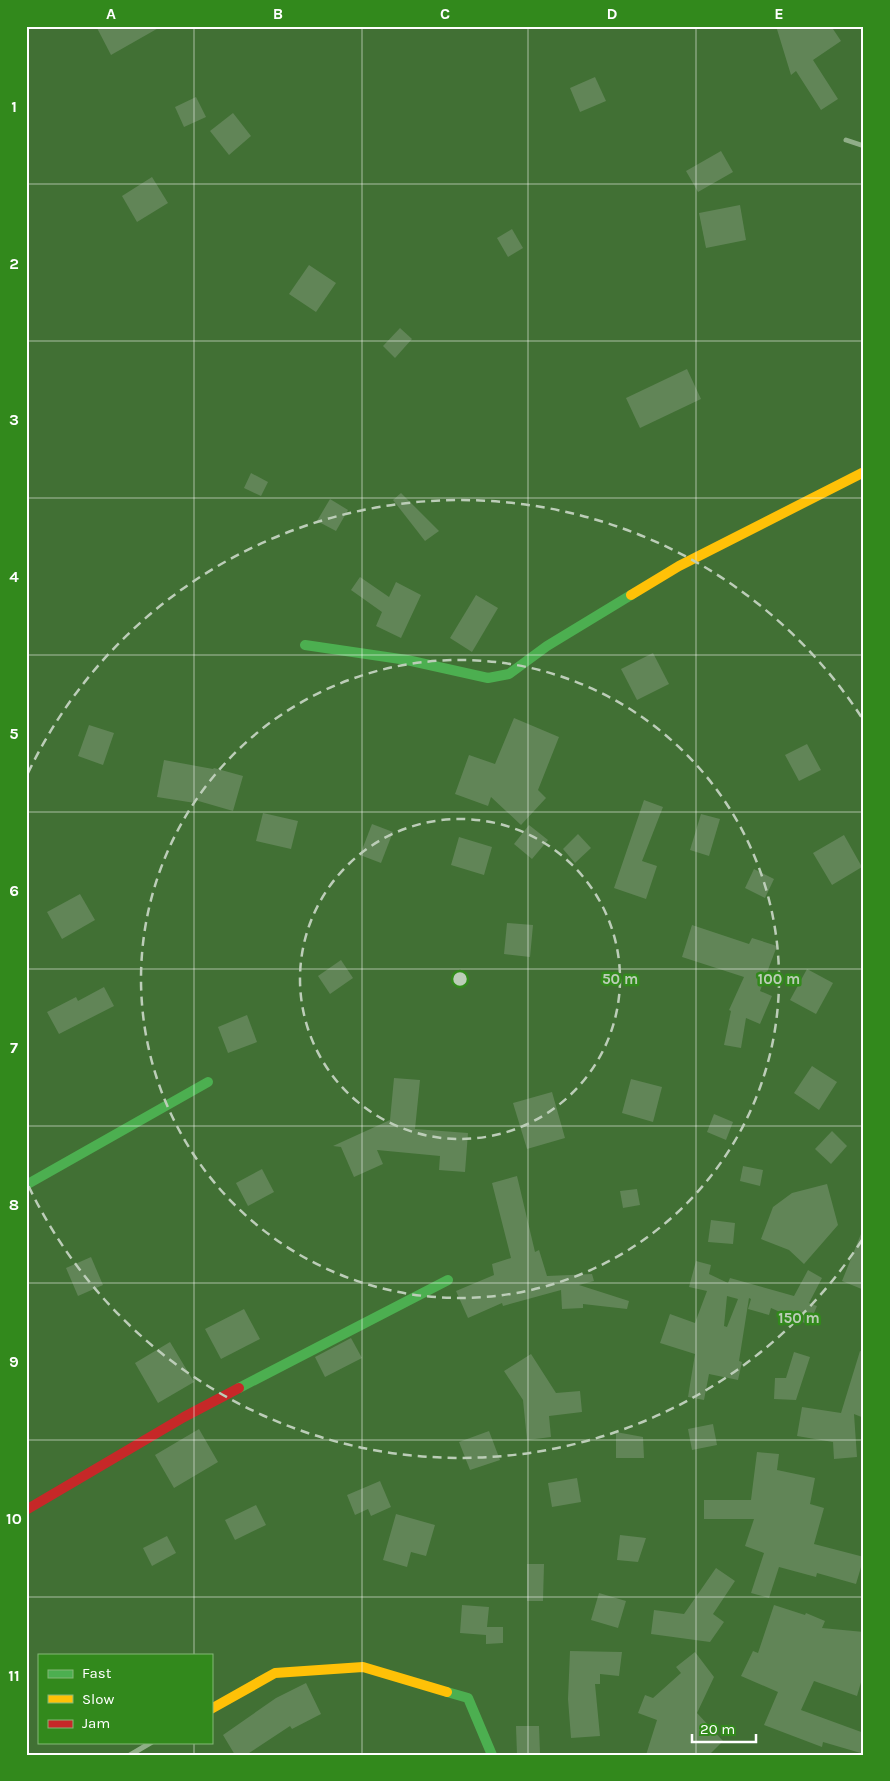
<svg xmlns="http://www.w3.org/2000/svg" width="890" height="1781" viewBox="0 0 890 1781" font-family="Karla,sans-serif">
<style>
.building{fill:#618557;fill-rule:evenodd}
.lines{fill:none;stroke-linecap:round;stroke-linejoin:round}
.street{stroke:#90ae88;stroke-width:5}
.fast{stroke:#4caf50;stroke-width:10}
.slow{stroke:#ffc107;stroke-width:10}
.jam{stroke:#c62828;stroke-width:10}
.grid{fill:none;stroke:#fff;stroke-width:1;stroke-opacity:0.55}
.ring{fill:none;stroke:#bccdb8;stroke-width:2.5;stroke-dasharray:9 6}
.centre{fill:#bccdb8;stroke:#32891c;stroke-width:2.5}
.ring-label{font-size:15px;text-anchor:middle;font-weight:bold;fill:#bccdb8;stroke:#32891c;stroke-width:5;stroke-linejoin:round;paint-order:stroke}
.neatline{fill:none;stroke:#fff;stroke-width:2}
.grid-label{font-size:16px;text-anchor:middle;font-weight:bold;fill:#fff}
</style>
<rect width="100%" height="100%" fill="#417034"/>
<g class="building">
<path d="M96,26H162L111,55Z"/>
<path d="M776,26H831L841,41L813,60L838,99L821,110L796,71L791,75Z"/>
<path d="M595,77L606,101L580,112L570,88Z"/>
<path d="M196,97L206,117L184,127L175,107Z"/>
<path d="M233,113L251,136L229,155L210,131Z"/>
<path d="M721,151L733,172L698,192L686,171Z"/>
<path d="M152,177L168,203L137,222L122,196Z"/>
<path d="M740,205L746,240L706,248L699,213Z"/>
<path d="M512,229L523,248L508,257L497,238Z"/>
<path d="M309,265L336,283L316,312L289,294Z"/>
<path d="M400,328L412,339L395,358L383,346Z"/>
<path d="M687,369L701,399L640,428L626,398Z"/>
<path d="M251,473L268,482L261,496L244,488Z"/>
<path d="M401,493L439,531L425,541L393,500Z"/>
<path d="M330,499L348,510L336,531L317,521Z"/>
<path d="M360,577L389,597L396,582L421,595L401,638L376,626L382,612L351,590Z"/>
<path d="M476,595L498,608L472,652L450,638Z"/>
<path d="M653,653L669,684L637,700L621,669Z"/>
<path d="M514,718L559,737L538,790L546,798L521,825L491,797L488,806L455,794L469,755L495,764Z"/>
<path d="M89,725L114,733L103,765L78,756Z"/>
<path d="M807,744L821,770L799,781L785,755Z"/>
<path d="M164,760L213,769L214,768L243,776L233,811L195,800V803L157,797Z"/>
<path d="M644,800L663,807L642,861L657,866L646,899L614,888Z"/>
<path d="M263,813L298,821L291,849L256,841Z"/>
<path d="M701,814L720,819L709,856L690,850Z"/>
<path d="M372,824L393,832L381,863L360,855Z"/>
<path d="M529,825L548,840L532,859L514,844Z"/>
<path d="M578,834L591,848L575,863L563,849Z"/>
<path d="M844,835L862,867L832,885L813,853Z"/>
<path d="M459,837L492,847L484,875L451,865Z"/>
<path d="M754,869L774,879L765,898L745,888Z"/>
<path d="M80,894L95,920L62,939L47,912Z"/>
<path d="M507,923L533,925L530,957L504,954Z"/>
<path d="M692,925L749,944L752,938L777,946L760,991L772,996L760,1024L746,1018L741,1048L724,1045L731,1011L729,1010L744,977L682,957Z"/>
<path d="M341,960L353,978L330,994L318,976Z"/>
<path d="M807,969L833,983L816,1014L790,1000Z"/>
<path d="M104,987L114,1006L59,1034L47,1012L76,997L78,1001Z"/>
<path d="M247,1015L257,1042L228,1053L218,1027Z"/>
<path d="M812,1066L837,1082L819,1110L794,1093Z"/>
<path d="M394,1078L420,1080L415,1129L468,1133L465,1172L439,1170L440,1156L377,1150L383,1164L354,1177L341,1147L333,1146L390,1120Z"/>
<path d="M631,1079L662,1087L653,1122L622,1113Z"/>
<path d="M552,1092L565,1138L527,1149L513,1103Z"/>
<path d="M714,1114L733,1122L726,1140L707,1132Z"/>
<path d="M832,1131L847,1146L831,1164L815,1149Z"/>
<path d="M743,1166L763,1170L760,1186L740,1181Z"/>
<path d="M262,1169L274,1192L248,1206L236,1183Z"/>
<path d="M517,1176L535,1252L539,1250L547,1276L592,1274L594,1281L579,1285L629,1301L627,1309L583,1304V1308L562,1309L561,1290L503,1306L502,1303L468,1318L456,1291L494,1275L492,1264L511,1258L492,1183Z"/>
<path d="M827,1184L838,1225L804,1264L789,1250L761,1239L773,1207L792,1193Z"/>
<path d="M637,1189L640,1205L623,1208L620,1191Z"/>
<path d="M711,1220L735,1223L733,1244L708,1242Z"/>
<path d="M863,1229H864V1290L842,1281Z"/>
<path d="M91,1257L103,1285L78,1296L66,1268Z"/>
<path d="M696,1261L711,1265L709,1274L728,1283L730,1278L794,1296L808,1270L822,1278L809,1303L817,1306L809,1325L771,1308L769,1315L748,1309L751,1299L749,1298L739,1361L742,1362L738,1380L709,1374L704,1400L688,1397L695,1354L660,1343L670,1314L695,1323L707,1291L689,1287ZM727,1296L738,1299L727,1327L724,1326Z"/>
<path d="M244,1309L260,1339L221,1359L205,1329Z"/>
<path d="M351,1338L362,1358L325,1377L315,1357Z"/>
<path d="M170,1342L194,1382L158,1403L135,1363Z"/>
<path d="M860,1351L864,1352V1418L854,1414L857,1457L834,1459L833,1442L797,1436L802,1407L841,1413Z"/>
<path d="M794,1352L810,1357L796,1400L774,1399L775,1378H786Z"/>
<path d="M531,1354L556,1393L580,1391L582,1412L549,1416L551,1437L527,1440L523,1400L504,1371Z"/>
<path d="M713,1424L717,1445L692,1450L688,1429Z"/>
<path d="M199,1429L218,1462L174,1488L155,1455Z"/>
<path d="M489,1431L500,1460L470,1470L459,1442Z"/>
<path d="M616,1432L643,1437L644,1458H616Z"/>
<path d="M757,1452L779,1454L777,1470L815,1478L810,1504L824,1508L814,1544L864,1557L856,1584L817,1573L816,1577L779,1567L769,1598L751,1593L764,1553L745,1546L754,1519H704V1500H751Z"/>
<path d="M577,1478L581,1502L552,1507L548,1483Z"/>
<path d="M380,1481L391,1507L371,1516L368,1509L355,1515L347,1495Z"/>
<path d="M256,1505L266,1525L235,1540L225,1520Z"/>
<path d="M396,1514L435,1525L426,1556L411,1552L407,1567L383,1560Z"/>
<path d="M620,1535L646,1538L638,1562L617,1560Z"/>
<path d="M167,1536L176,1553L152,1566L143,1548Z"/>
<path d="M527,1564H544L543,1601H527Z"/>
<path d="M716,1568L735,1581L713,1614L724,1622L710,1642L651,1634L654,1610L684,1614Z"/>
<path d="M599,1593L626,1601L618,1628L591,1620Z"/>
<path d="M462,1605L489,1607L487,1627H503V1643L486,1644V1635L460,1633Z"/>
<path d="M774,1605L805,1615L806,1613L825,1621L822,1628L864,1632V1672L857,1696L814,1681L801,1710L864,1733V1754L823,1742L822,1747L764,1725L778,1692L741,1676L753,1651L758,1653Z"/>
<path d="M570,1651L622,1652L619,1676L600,1674V1684H595L600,1736L571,1738L568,1699Z"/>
<path d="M695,1652L714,1677L697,1713L723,1741L709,1755H646L657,1720L638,1713L645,1695L653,1698L681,1673L676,1667Z"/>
<path d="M306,1683L321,1714L292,1729L290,1726L246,1755H235L223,1735L276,1698Z"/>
<path d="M516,1726H539L540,1754L517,1755Z"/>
</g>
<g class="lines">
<g class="street">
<path d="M846,140L864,146"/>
<path d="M130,1755L152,1742"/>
</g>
<g class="fast">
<path d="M305,645L407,660L488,678L509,674L547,646L631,595"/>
<path d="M26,1185L208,1082"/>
<path d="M239,1388L448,1280"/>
<path d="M447,1692L468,1698L492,1755"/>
</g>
<g class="slow">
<path d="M631,595L679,566L864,472"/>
<path d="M211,1709L275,1673L363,1667L447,1692"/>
</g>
<path class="jam" d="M26,1510L184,1417L239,1388"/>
</g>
<path class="grid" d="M194,26V1655M362,26V1755M528,26V1755M696,26V1755M26,184H864M26,341H864M26,498H864M26,655H864M26,812H864M26,969H864M26,1126H864M26,1283H864M26,1440H864M26,1597H864M194,1742V1755"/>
<g class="ring">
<circle cx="460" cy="979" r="160"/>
<circle cx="460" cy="979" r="319"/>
<path d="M862 1240A479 479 0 0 1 28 1185M28 773A479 479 0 0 1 862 718"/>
</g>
<circle cx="460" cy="979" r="8" class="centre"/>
<g class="ring-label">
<text x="620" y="984">50 m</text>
<text x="779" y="984">100 m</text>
<text x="799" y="1323">150 m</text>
</g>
<rect width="890" height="1781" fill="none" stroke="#32891c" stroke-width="55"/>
<rect x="38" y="1654" width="175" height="90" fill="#32891c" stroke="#84b877"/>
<rect x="48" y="1670" width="25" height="8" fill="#4caf50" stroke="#84b877"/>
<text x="82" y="1678" font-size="15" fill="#ffffff">Fast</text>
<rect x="48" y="1695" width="25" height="8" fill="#ffc107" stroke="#84b877"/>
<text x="82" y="1704" font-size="15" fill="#ffffff">Slow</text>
<rect x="48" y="1720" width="25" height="8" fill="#c62828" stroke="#84b877"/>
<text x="82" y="1728" font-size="15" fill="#ffffff">Jam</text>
<path d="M692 1734v8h64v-8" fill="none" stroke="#ffffff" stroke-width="2.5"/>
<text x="700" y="1734" font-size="15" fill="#ffffff" stroke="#32891c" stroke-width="4" paint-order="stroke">20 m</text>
<rect x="28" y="28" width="834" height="1726" class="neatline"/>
<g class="grid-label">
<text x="111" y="19">A</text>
<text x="278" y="19">B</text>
<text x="445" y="19">C</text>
<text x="612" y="19">D</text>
<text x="779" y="19">E</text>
<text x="14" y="112">1</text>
<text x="14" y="269">2</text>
<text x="14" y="425">3</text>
<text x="14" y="582">4</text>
<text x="14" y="739">5</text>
<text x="14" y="896">6</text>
<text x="14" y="1053">7</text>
<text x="14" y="1210">8</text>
<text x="14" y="1367">9</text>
<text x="14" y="1524">10</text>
<text x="14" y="1681">11</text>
</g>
</svg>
